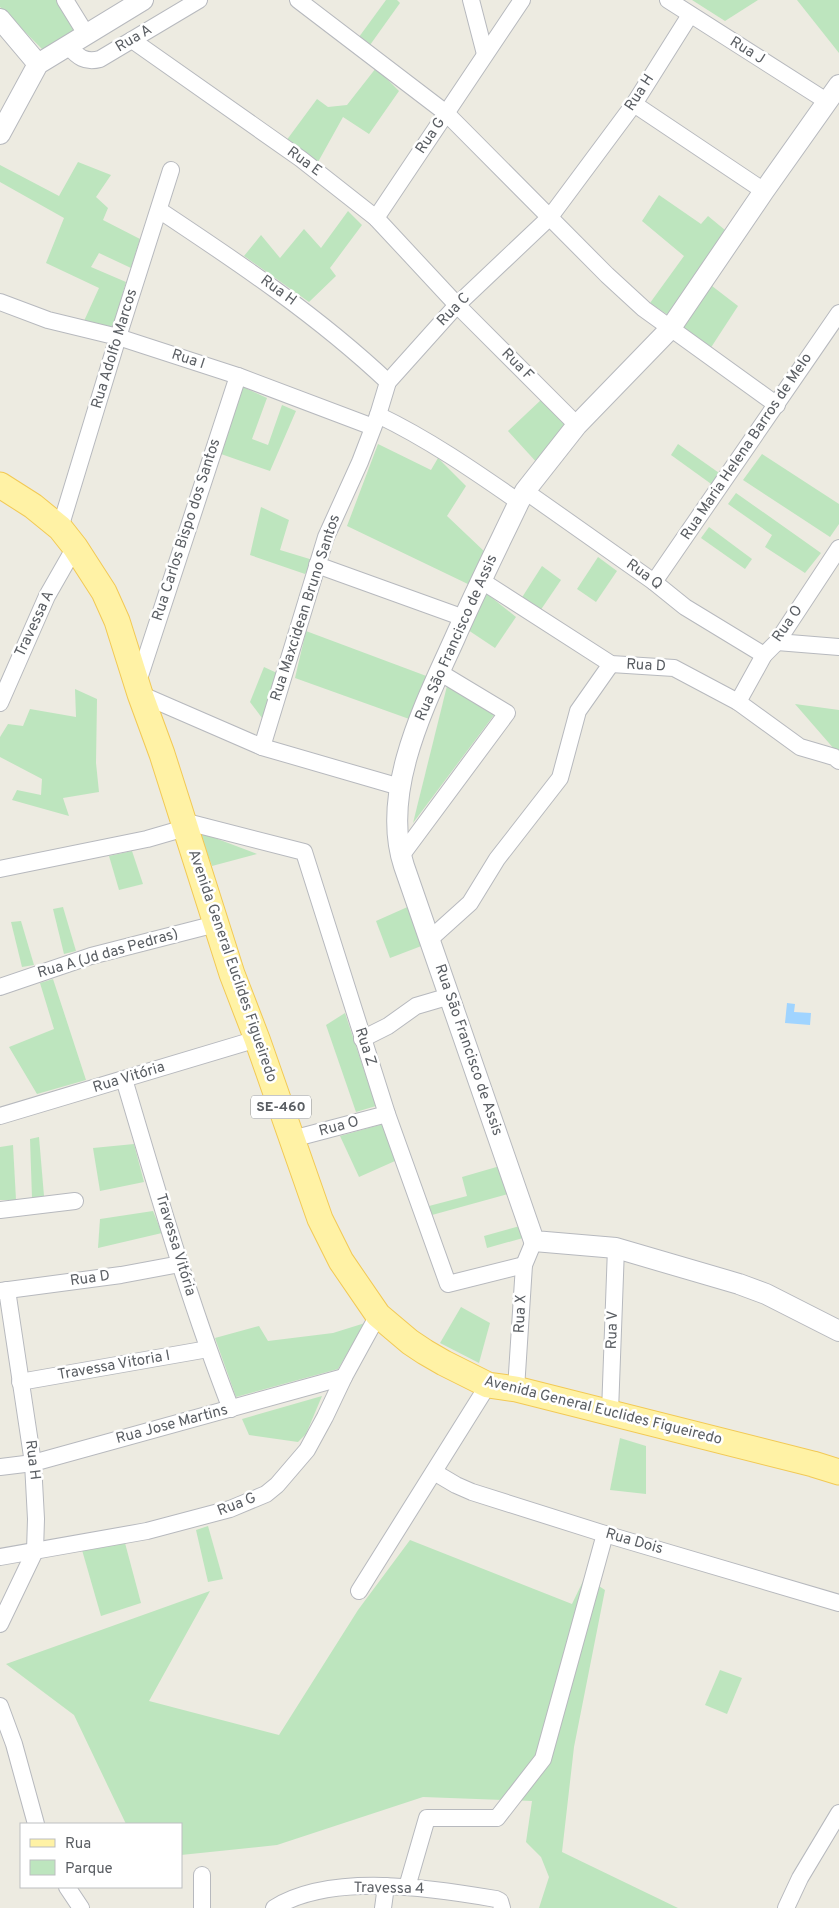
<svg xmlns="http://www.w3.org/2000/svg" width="839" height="1908" viewBox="0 0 839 1908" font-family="Overpass,sans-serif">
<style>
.green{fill:#bde5be}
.water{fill:#a0d4ff}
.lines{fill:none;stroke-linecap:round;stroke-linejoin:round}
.minor-casing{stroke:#b7b9be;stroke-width:18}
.tertiary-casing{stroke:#b7b9be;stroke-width:22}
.primary-casing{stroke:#f2c955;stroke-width:27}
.minor{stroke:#fff;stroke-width:16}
.tertiary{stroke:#fff;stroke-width:20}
.primary{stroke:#fff2a5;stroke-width:25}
.labels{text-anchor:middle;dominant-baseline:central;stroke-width:5;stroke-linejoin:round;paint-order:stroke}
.shield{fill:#fff;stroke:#8c8e92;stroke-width:1}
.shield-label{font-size:14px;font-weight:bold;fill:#5a5e63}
.street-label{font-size:15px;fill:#5a5e63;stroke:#fff}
</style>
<rect width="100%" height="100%" fill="#edebe1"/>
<g class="green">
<path d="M0,0H57L76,33L43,50L0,7Z"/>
<path d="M386,0H397L400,3L370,45L359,37Z"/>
<path d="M692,0H758L725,21Z"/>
<path d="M797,0H839V53Z"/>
<path d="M376,68L399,91L369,134L343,117L318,162L286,141L317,99L328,107L347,105Z"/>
<path d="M78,162L111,175L96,197L108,208L103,220L140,239L131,268L99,253L91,267L126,282L113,327L84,321L99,288L46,263L64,218L0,182V165L59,196Z"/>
<path d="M659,195L701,224L708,216L725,230L671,317L650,303L684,256L642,221Z"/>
<path d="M348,211L362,225L330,268L336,276L309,302L244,256L261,235L280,258L304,229L321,248Z"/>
<path d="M712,286L738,306L710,349L681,328Z"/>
<path d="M241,386L267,398L252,439L268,445L282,405L296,411L270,471L221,454Z"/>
<path d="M542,399L568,429L539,465L508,431Z"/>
<path d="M378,444L431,470L438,458L466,486L447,516L486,553L472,586L347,526Z"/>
<path d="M678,444L722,475L714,486L671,455Z"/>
<path d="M762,454L839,504V524L830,537L743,480Z"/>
<path d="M736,493L821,553L805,573L765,547L772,535L728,504Z"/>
<path d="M261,507L289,520L280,550L313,560L305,574L250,555Z"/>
<path d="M709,527L752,559L745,569L701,538Z"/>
<path d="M598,557L617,571L596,602L577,589Z"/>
<path d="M542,566L561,580L540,611L521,599Z"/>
<path d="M486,593L516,617L495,648L468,630Z"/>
<path d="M306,631L429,677L412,720L295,678Z"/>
<path d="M264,667L277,673L265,722L250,702Z"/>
<path d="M447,686L494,715L413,823Z"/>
<path d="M75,689L97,699L96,763L99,792L63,798L69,816L12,800L17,790L41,795L42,779L0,757V737L8,724L23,726L30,709L76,717Z"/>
<path d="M795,704L839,710V751L835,750Z"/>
<path d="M199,832L257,854L212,866Z"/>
<path d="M132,851L143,884L119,890L109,856Z"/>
<path d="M412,905L424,945L390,958L376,921Z"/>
<path d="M63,907L76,951L64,954L53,909Z"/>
<path d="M21,921L34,965L22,967L11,922Z"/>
<path d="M53,979L86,1080L37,1094L9,1047L54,1029L40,983Z"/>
<path d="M345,1013L376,1106L356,1112L326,1025Z"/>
<path d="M383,1124L395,1161L359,1177L340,1136Z"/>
<path d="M39,1137L44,1196L32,1198L30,1139Z"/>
<path d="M134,1144L144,1182L100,1191L93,1148Z"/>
<path d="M13,1145L16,1200H0V1147Z"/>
<path d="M500,1166L508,1194L432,1215L429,1206L467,1196L462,1177Z"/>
<path d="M153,1211L162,1233L98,1248L100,1219Z"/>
<path d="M520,1226L523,1238L487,1248L484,1236Z"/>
<path d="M461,1307L490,1323L479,1363L440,1343Z"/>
<path d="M365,1323L338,1369L236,1397L215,1338L259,1326L268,1341L333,1333Z"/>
<path d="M322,1396L306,1434L298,1442L249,1435L242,1419Z"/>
<path d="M620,1438L646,1446V1494L610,1490Z"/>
<path d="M208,1526L223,1579L208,1582L196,1530Z"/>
<path d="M410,1540L572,1604L585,1577L605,1590L574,1747L562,1852L678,1908H539L549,1877L541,1857L526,1842L532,1801L423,1797L277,1845L181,1855V1824H126L74,1715L6,1664L210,1591L149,1701L279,1735L358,1610Z"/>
<path d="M125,1543L141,1603L101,1616L82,1550Z"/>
<path d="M720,1670L742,1678L727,1714L705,1705Z"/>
</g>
<path class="water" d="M787,1003L795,1004L794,1012L811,1013L810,1025L785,1023Z"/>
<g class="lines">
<defs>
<g id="minor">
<path d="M65,0L86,34"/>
<path d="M298,0L446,113L607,275L644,309L777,405"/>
<path d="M471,0L485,54"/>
<path d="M668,0L828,102"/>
<path d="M132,40L301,159L376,218L457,305L577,425"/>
<path d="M68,46C78,57 85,63 100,59L199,0"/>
<path d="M634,104L764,191"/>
<path d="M159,210C239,263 318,316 388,382"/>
<path d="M376,218L522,0"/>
<path d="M0,302L48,320L118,337L238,376L373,427"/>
<path d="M378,415C428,439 473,470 519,502"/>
<path d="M525,491L654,582L685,607L764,655"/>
<path d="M60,528L118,337L171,170"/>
<path d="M317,565L464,618"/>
<path d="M482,581L611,664L674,668L738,702L800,747L834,757L839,761"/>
<path d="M654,582L839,313"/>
<path d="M777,642L839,647"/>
<path d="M137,685L238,376"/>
<path d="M140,694L262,747L400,787"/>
<path d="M738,702L764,655L777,642L839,548"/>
<path d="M0,703L47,596L75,547"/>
<path d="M262,747L326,537L360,462L378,415L388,382L457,305L550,217L634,104L690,15"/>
<path d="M183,821L304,852L387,1114L448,1284L524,1265"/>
<path d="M401,856L507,713L439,672"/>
<path d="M0,869L147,839L185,828"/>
<path d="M430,939L470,903L497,859L560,778L578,711L611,664"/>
<path d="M0,987L91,956L216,924"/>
<path d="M362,1039L388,1026L416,1006L450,996"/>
<path d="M124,1079C157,1190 189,1301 231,1409"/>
<path d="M0,1116L257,1039"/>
<path d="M292,1139L387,1114"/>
<path d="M0,1210L75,1201"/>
<path d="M0,1291L121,1275L180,1264"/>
<path d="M20,1382L208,1349"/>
<path d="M516,1389L524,1265L534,1241"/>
<path d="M610,1412L616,1248"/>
<path d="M0,1467L33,1463L344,1377"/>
<path d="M434,1472L456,1485L472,1492L605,1534L839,1603"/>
<path d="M0,1557L147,1531L230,1509L266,1494L277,1485L307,1450L325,1417L344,1377L378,1315"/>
<path d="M359,1591L488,1385"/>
<path d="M0,1624L35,1551L36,1519L33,1463L7,1290"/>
<path d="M0,1706L14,1744L36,1824"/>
<path d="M202,1875V1908"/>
<path d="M67,1887L81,1908"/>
<path d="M407,1887L427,1818H497L543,1759L605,1534"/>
<path d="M274,1908C331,1872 432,1888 496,1899L500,1901L502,1908"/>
<path d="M383,1908L386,1886"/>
<path d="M786,1908L800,1878L839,1813"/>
</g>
<g id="tertiary">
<path d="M0,19L38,64"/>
<path d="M839,85L764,191L670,329L577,425L525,491L519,502C497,548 474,594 454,640C424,706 380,793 404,866L534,1241L616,1248L739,1284L766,1294L839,1331"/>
<path d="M0,134L38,64L143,0"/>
</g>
<path id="primary" d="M0,485L33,506L60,528L75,547L104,592L117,621L140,694L162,754L232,974L257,1039L320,1219L341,1261L378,1315L410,1342L425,1352L444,1363L488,1385L516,1389L813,1464L839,1472"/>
</defs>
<use href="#minor" class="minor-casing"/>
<use href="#tertiary" class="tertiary-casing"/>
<use href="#primary" class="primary-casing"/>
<use href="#minor" class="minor"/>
<use href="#tertiary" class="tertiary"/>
<use href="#primary" class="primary"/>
</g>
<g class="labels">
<rect class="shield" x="251" y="1095.5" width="60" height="23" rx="4"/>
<g class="shield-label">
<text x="281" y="1107">SE-460</text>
</g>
<g class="street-label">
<text transform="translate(134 39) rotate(-31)">Rua A</text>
<text transform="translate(747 51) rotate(32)">Rua J</text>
<text transform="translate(640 93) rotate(-57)">Rua H</text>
<text transform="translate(431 136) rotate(-56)">Rua G</text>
<text transform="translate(304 162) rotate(36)">Rua E</text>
<text transform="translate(278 291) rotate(36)">Rua H</text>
<text transform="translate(454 310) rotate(-46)">Rua C</text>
<text transform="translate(115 349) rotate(-73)">Rua Adolfo Marcos</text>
<text transform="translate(188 360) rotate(18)">Rua I</text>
<text transform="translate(517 365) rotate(45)">Rua F</text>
<text transform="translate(747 447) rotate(-56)">Rua Maria Helena Barros de Melo</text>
<text transform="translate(187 530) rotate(-72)">Rua Carlos Bispo dos Santos</text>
<text transform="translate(644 575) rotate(36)">Rua Q</text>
<text transform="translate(306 608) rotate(-72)">Rua Maxcidean Bruno Santos</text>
<text transform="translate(35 624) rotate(-65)">Travessa A</text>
<text transform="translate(788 624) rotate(-55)">Rua O</text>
<text transform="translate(457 638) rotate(-66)">Rua São Francisco de Assis</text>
<text transform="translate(646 666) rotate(3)">Rua D</text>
<text transform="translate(108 954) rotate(-16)">Rua A (Jd das Pedras)</text>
<text transform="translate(232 966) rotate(71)">Avenida General Euclides Figueiredo</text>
<text transform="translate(365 1047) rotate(72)">Rua Z</text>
<text transform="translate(468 1050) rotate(71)">Rua São Francisco de Assis</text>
<text transform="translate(129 1078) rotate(-17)">Rua Vitória</text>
<text transform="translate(339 1127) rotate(-15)">Rua O</text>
<text transform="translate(175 1245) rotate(73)">Travessa Vitória</text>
<text transform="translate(90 1279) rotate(-8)">Rua D</text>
<text transform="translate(521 1314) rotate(-87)">Rua X</text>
<text transform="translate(613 1330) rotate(-88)">Rua V</text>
<text transform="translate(114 1366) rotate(-10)">Travessa Vitoria I</text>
<text transform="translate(603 1411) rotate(14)">Avenida General Euclides Figueiredo</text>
<text transform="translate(172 1425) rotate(-15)">Rua Jose Martins</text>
<text transform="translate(32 1460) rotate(83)">Rua H</text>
<text transform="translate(237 1505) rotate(-21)">Rua G</text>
<text transform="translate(634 1542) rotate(16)">Rua Dois</text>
<text transform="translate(389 1889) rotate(1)">Travessa 4</text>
</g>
</g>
<rect x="20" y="1823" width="162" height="65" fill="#ffffff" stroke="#bdbfc1"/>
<rect x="30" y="1839" width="25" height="8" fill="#fff2a5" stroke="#bdbfc1"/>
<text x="65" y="1848" font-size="15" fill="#5a5e63">Rua</text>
<rect x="30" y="1860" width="25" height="15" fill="#bde5be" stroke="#bdbfc1"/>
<text x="65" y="1873" font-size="15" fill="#5a5e63">Parque</text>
</svg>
